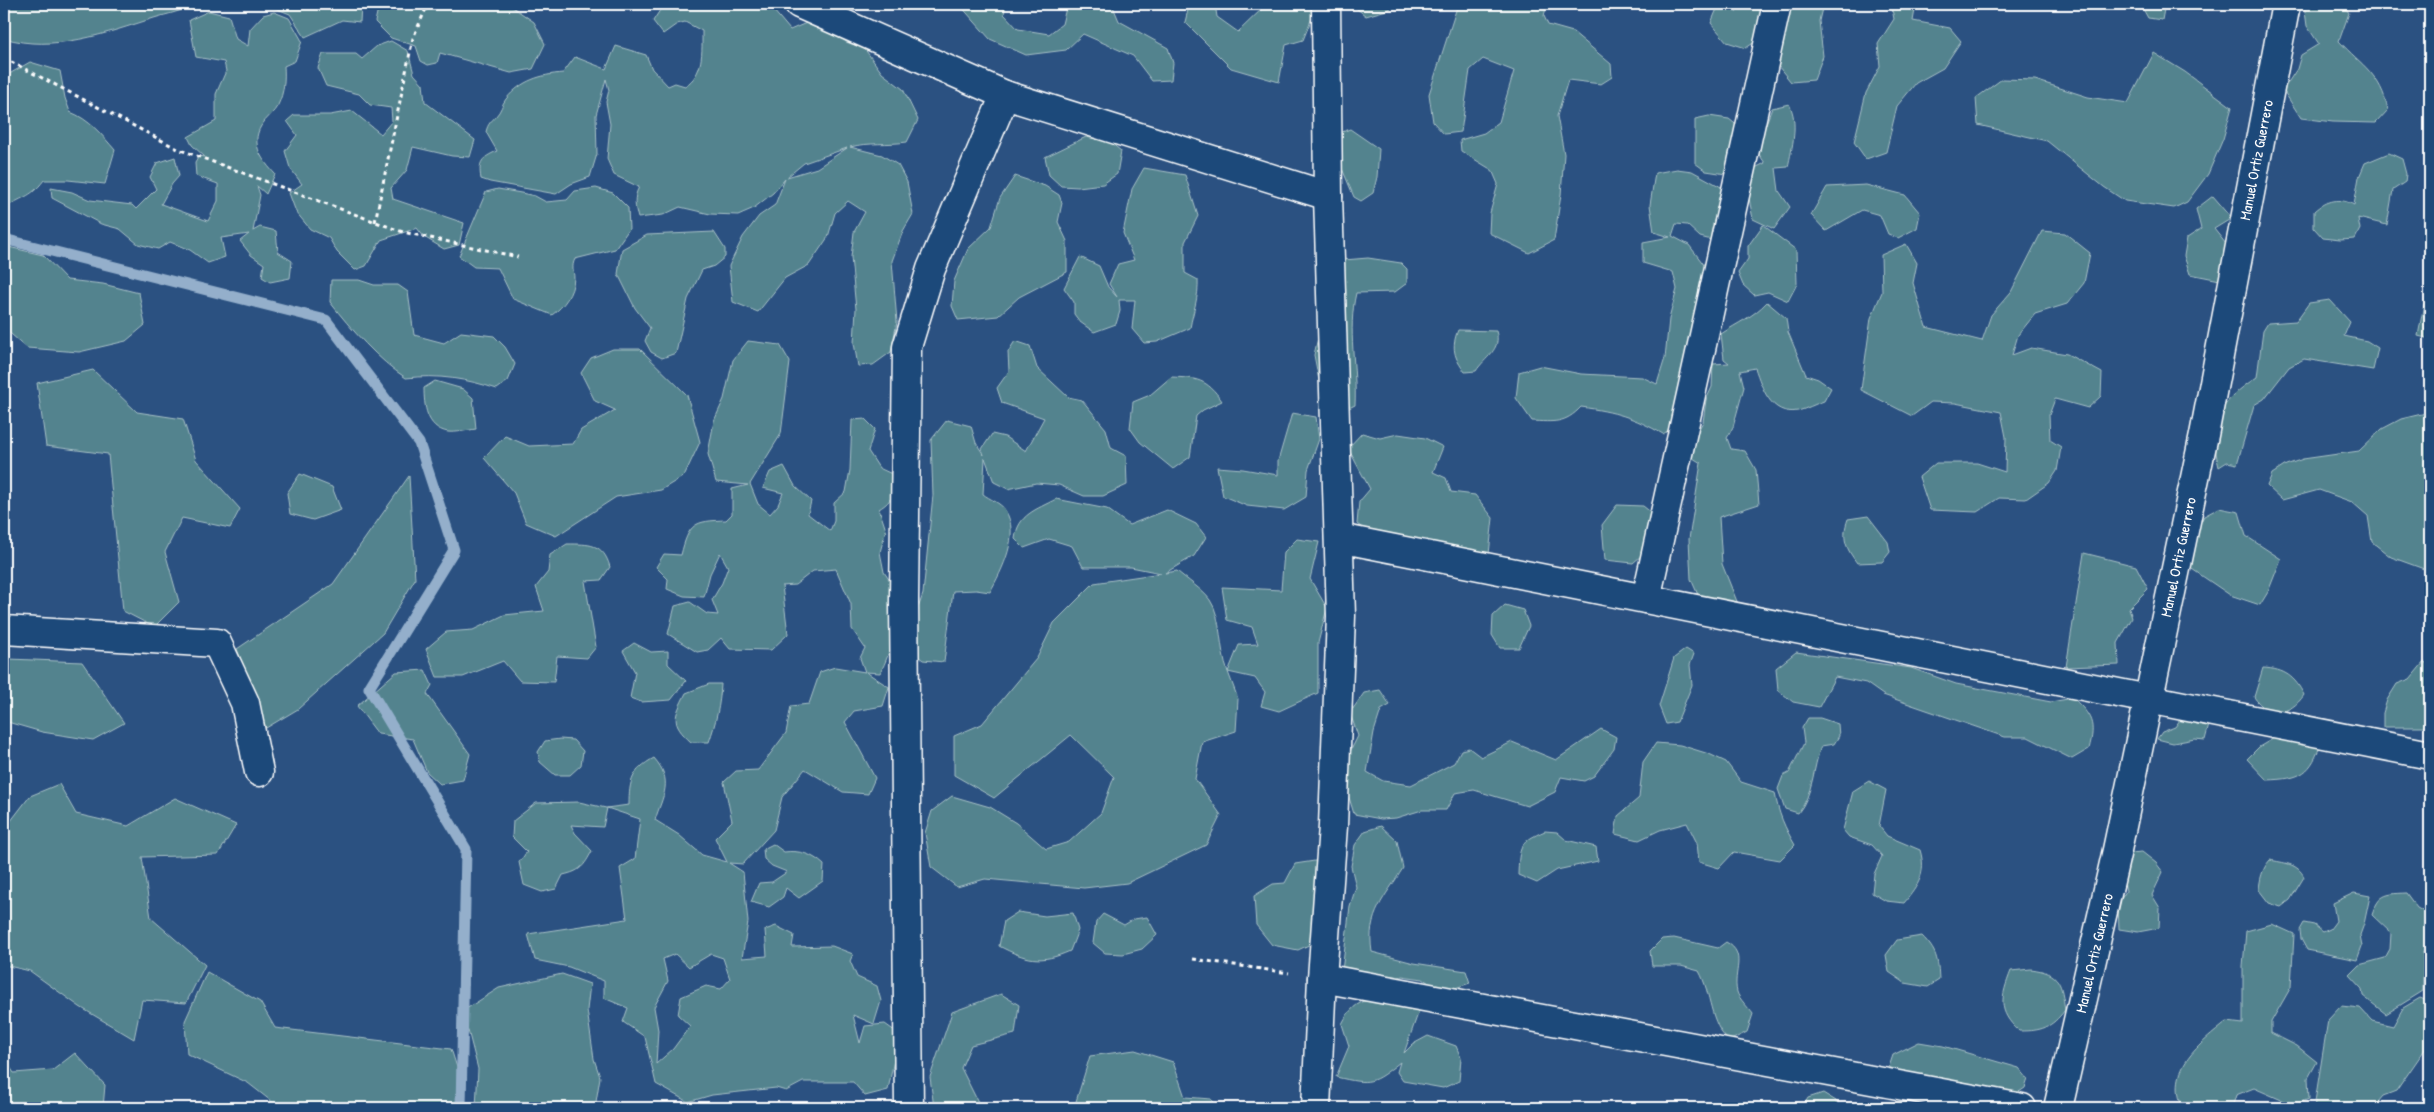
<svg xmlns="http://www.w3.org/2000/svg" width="2434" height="1112" viewBox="0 0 2434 1112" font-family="'Patrick Hand',sans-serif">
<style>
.green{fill:#52838e;stroke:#a8c1c6;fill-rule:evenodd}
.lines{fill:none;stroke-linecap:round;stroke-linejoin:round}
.stream{stroke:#94afcb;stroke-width:11}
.street-casing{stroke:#fff;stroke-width:31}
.secondary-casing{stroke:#fff;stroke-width:31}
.path{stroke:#fff;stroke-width:3;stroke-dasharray:4 4;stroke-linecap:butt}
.street{stroke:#1f4a7a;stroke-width:28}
.secondary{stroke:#1f4a7a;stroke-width:28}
.labels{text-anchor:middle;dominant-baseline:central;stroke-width:5;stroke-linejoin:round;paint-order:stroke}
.street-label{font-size:15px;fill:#fff;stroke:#1f4a7a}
</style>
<rect width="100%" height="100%" fill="#2b5181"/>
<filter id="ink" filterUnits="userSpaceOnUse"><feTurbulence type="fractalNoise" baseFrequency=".02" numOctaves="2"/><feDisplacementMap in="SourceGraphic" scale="10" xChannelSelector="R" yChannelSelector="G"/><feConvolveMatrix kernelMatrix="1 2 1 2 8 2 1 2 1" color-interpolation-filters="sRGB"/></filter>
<g filter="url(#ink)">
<g class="green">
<path d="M4,4H194C184,11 167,14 154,18C107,33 53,53 4,38Z"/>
<path d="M271,4H361L360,22L342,20L305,37L290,14L272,7Z"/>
<path d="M379,4H508L534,22L545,44L533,69L511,73L440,53L437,63L428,65L421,61L416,46L391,38L375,22Z"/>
<path d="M664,4H768L790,30L818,18L846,42L864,48L882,73L903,89L918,120L907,142C888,145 869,142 850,147L882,155L898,165L907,182L913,214L903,231L892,261L897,322L891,352L873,365L858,366L854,343L856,309L851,257L854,232L865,212L848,201L835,213L828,237L809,265L785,278L758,312L733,302L729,266L743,237L759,216L775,205L785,179L773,193L754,208L738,215L710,214L680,207L663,215L638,218C635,207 633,198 639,187L614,175L607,159L610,124L606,102L609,90L606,79L596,115L597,154L590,177L571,184L556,194L490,182L481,179C478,161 482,158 497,151L486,132C488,123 491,122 496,116C501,111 502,104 506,99C522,80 540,75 563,73L575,57L606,69L616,46L646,55L652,69L668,86L675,83L685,86C704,74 702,52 702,31L685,22L677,24L663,34L653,21ZM847,148L817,168L787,177L804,163Z"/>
<path d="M959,4H1006L1004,14L1018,29L1049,34L1062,24L1067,4H1112L1119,21L1168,48L1173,63L1171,80L1152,81L1133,56L1083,34L1066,50L1026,55L990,39Z"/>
<path d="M1193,4H1215L1217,17L1238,32L1267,4H1304L1315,10L1303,40L1286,45L1279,82L1231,68L1185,22L1189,6Z"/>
<path d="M1351,4H1392L1390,9L1366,16Z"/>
<path d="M1458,4H1547L1544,16L1548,25L1573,32L1611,64L1612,77L1601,84L1568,80L1557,116L1564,154L1561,195L1554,240L1529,253L1489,233L1490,213L1498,184L1492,170L1461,151L1460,140L1484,133L1499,122L1514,71L1483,59L1470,70L1461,132L1444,134L1433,122L1429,94Z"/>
<path d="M1719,4L1729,6L1736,12L1737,4H1768L1771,31L1746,48L1727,42L1711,23Z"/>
<path d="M1786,4H1823L1819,21L1823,56L1814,80L1791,82L1778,66Z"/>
<path d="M1891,4H1916L1913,21L1950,28L1961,41L1943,68L1916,83L1897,106L1886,152L1866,159L1854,142L1866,93L1880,66L1878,44L1894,19Z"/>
<path d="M2144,4H2165L2162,20L2148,18L2143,9Z"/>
<path d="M2304,4H2343L2349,13L2339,41C2362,66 2381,74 2388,110L2376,123L2333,122L2301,118L2283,90L2297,69L2301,55L2319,44L2307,26Z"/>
<path d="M209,11L229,16L236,39L248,46L250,29L263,15L274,12L289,18L302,41L295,61L284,66C285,79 284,93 278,105C274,113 266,118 261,126C250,145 263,161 275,174L266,194L257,186L260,195L253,231L260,227L276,231L278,252L292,261L290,278L270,282L262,277L264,264L251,255L240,241L249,234L221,238L225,257L208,263L190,250L170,242L158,249L138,244L120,229L101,224L52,198L51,188L72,192L90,200L132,205L136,209L156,189L150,177L157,163L175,157L179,176L172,184L161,204L208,221L218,201V184L196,176L195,163L199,156L205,157L192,145L188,137L216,121V94L226,71L224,62L196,57L189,20Z"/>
<path d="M391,41L408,51L414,74L423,84L425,102L475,140L470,157L452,156L413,147L407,170L391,188L393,199L464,223L459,245L444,249L424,237L417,228L381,240L366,266L355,270L337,252L329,238L310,229L296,212L289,193L302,184L290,168L285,151L297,135L287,121L294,115H330L352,111L381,134L392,121L391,108L370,105L359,94L326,86L318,68L323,54H356L362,59L377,46Z"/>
<path d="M2154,53L2185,72L2232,107L2223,139L2208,174L2187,202L2174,208L2125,201L2104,187L2047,141L1978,125L1976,98L2002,79L2035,80L2088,97L2128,103Z"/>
<path d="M30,62L60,71L65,98L70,112C89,119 102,135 115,150L105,184L68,180H44C30,199 21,196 4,209V77Z"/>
<path d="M1789,104C1799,122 1792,148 1788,167L1776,168L1779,191L1790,207L1774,229L1753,219L1748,193L1751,170L1765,163L1756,150L1772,108Z"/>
<path d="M1709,116L1729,119L1739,127L1726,174L1706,171L1695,163V119Z"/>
<path d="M1350,129L1379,149L1377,177L1373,193L1361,201L1354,197L1333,147L1337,134Z"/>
<path d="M1086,137L1110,142L1121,151L1117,174L1103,184L1078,187L1061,186L1049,175L1045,157Z"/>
<path d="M2389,153L2402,159L2406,174L2405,182L2393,190L2387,225L2358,218L2360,229L2355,239L2340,240L2323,238L2314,228V211C2326,200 2339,197 2354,205L2359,177L2365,163Z"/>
<path d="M1144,168L1185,175L1198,216L1185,242V273L1198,280C1199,297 1193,311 1190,328L1157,342L1144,343L1132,329L1135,300H1119L1120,311L1116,324L1094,332L1080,322L1074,314V302L1064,288L1080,257L1099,266L1108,287L1117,297L1109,284L1118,264L1134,260L1123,233L1132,189Z"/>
<path d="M1677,169L1692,171L1723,188L1719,242L1700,237L1687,225L1676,224L1672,236L1689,245L1708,270L1676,425L1663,434C1633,417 1616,412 1581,407C1565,424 1554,422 1532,421L1516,398L1519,372L1540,366L1581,374L1642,377L1657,384L1665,358L1669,319L1677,289L1673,272L1643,263V242L1670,237L1654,232L1650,205L1655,173Z"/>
<path d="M1015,176L1045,186L1059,195L1062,203L1058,222L1067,241V272L1019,297L998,316L958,320L952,306L954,281L968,249L991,227L1000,198Z"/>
<path d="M1866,185L1905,195L1920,213L1917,228L1898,238L1888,234L1880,215L1862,210L1826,231L1811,215L1827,187Z"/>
<path d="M596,188L613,193L628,208L629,229L615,249L575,259C571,267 574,271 574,278C573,294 564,306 552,315L513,299L498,268L474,267L459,256L486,192L498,189L521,193L535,196L546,202L567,200L575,191Z"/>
<path d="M2213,196L2232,218L2214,229L2230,249L2220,280L2190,274L2184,256L2187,238L2201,229L2196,209Z"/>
<path d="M1763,225L1796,250L1797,284L1788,301L1768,292L1754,295L1743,285L1738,273L1748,259V246Z"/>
<path d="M2042,231L2065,233L2090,253L2084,283L2067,304L2035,314L2018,335L2012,355L2031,348L2067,354L2102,373L2101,396L2088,408L2055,399L2049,415L2050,440L2061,447L2057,471L2049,483L2026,499L1999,498L1977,512L1930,510L1919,477L1936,463H1977L2005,472L2006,437L2001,412L1955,403L1931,402L1912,416L1861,390L1871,318L1882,292L1881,255L1906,244L1917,263L1913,283L1926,327L1982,341L1991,315L2011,292Z"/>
<path d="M714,232L725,249V257L714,266L702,270L688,299L676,353L662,358L651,352L645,341L650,328L635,308L618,274L622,249L647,235Z"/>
<path d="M4,246L43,255L67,280L103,284L139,293L145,325L126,341L79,352L27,348L4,328Z"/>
<path d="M1368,258L1401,263L1407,269V283L1395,292L1356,293C1347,331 1357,368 1355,405L1345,410L1322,396L1314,355L1322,320L1344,260Z"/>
<path d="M331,280H359L374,285H398L408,292L414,335L444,343L461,332L494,336L505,347L515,364L508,381L497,389C467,379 438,374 406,378C378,360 351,329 330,302Z"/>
<path d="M2430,296V339L2418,336L2424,304Z"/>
<path d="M2330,300L2350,322L2344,336L2367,341L2378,348L2373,370L2304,359L2289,367L2264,399L2254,405L2237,464L2227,462L2219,467C2207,421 2220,402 2257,377L2263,331L2268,323L2296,321L2309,303Z"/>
<path d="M1767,302L1786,318L1788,332L1806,375L1818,379L1831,388L1824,401C1815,404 1806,409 1798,411C1770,416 1762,387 1755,368L1740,371L1744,387L1733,427L1727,438L1731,449L1745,451L1756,470L1759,504L1719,517L1722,564L1738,604H1702L1691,579L1689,539L1701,463L1688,455L1692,440L1703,422L1706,400L1712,387L1713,364L1729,363L1724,359L1721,334C1739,322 1753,317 1767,302Z"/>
<path d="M1458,330L1496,331C1502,350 1485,357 1476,371L1465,372C1454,358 1451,347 1458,330Z"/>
<path d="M748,341L780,345L790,362L781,434L750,484L758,504L770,514L778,505L783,493L763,488L770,472L784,466L795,486L811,501L808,514L830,531L834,521V503L846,492L850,470L852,420L865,419L875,429L868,451L879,468L894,475C895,491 894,500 879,509L886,530L880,552L884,572L904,602C896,626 892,651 880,673L866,672L889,687L883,706L854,711L845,722L875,778L868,794L843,792L805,769L782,797L774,830L743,864L729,863L743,872L748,922L742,958L767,956L765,930L776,926L794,935L792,947L832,946L853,954L850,961L857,977L877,986L881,1001L874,1024L853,1015L860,1043L865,1026L885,1024L899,1034L888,1090L865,1096L853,1082H803L786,1091L776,1088L712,1095L688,1102L656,1084L645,1037L623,1022L628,1008L604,998V981L569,967L535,960L528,934L627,919L620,868L635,859L640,819L607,808L603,827L571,825L575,833L592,851C584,866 581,871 563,875L556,889L542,892L524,885L519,862L527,852L512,837L513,821L536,803L579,802L606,808L629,805C629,781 632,770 654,758C674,781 663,795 655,820L679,835L702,855L727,862L715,838L732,821L724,782L736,771L758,770L786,733L791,706L809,704L820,672L835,667L865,672L860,658L865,648L852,629L851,604L836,569L813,571L795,585L782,586L788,634L771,650L730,649L721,638L708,650L697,652L668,634L675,606L690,602L707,614L718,615L712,600L722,583L728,567L720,553L710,574L704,597L684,596L667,589L668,579L656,567L664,554L681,555C689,523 694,521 726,520L732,514V489L748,485L716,482L708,454L714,421L724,399L733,360ZM675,954L689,967L711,954L723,958L730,979L721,989L706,986L681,997L678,1015L690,1026L673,1049L656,1064L658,1030L654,1007L668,981L663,959Z"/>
<path d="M1015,341L1030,346L1037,368L1068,397L1082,400L1106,429L1111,448L1126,456L1127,485L1103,496H1084L1059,485L1036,483L1008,489L994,482L985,458L983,494C989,499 1001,503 1005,510C1021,534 1002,570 990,592L976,590L953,591L944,662L923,660L913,652L914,620L923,594L933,495L931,440L947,420L971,426L976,443L984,455L982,449L992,434L1005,437L1026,451L1044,418L1002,403L997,388L1009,371L1008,352Z"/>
<path d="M613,349H640L687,395L700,442L684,476L661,490L616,497L556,536L526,523L514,493L484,458L505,436L529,446L573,444L581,430L615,410L595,401L581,373L591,358Z"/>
<path d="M93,370L137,412L183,419L196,460L240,509L230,528L182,518L165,552L179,602L154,627L123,611L108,454L46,446L37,383Z"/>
<path d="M1171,377C1197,378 1207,379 1222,401L1203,410L1196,416L1190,457L1173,469L1140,442L1130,428L1133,402L1150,395Z"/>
<path d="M435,381L463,389L473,398L476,429C468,430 456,433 448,432C426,428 424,405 424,388Z"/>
<path d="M2430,412V568L2424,569L2391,557L2372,542L2368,516L2352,502L2319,490L2282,500L2267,486L2272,474L2286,465L2303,459L2359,451L2382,429L2401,419Z"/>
<path d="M1292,413L1316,417L1319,439L1308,470L1306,497L1284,510L1247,506L1223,496L1217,467L1243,469L1278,475V461Z"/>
<path d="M1362,433L1380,438L1398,434L1425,438L1443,447L1433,472L1446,478L1451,492L1475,495L1493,518L1489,554L1378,540L1357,524L1359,502L1370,489L1348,448Z"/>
<path d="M300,474L332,487L341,510L313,520L290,514L287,493Z"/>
<path d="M409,476L415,579L383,633L298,709L266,728L237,649L333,584Z"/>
<path d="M1056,499L1107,509L1129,525L1167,510L1196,524L1206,537L1194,556L1165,573L1177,571C1187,580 1202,589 1210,600C1222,617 1219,651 1228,672L1239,645L1258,644L1252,627L1227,620L1222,587L1281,590L1284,552L1297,539L1319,542L1310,579L1327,608L1318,643V693L1279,711L1261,706L1265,692L1255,678L1228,672L1238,699L1236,731L1202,742L1195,779L1221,815L1206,845L1127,883L1084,888L985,879L957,887L931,867L925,833L932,811L952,796L990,807L1016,823L1046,849L1069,842L1101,813L1114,777L1071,735L994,798L954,775V736L982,724L1037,658L1054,623L1094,583L1161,573L1131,567H1083L1072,546L1049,539L1024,548L1015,539C1018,514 1036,510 1056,499Z"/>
<path d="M1617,505L1643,506L1653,514L1649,549L1633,563L1605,560L1602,525Z"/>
<path d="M2219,508L2239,512L2246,536L2281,559L2268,592L2260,605L2230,595L2189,567L2188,545L2204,516Z"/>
<path d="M1868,516L1888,542L1890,552L1882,562L1857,563C1846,548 1841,538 1848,519Z"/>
<path d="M567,544C590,544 603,543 610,567L601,580L585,581L596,647L587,658L557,656L554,682L520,681L503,661L463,677H437L426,649L446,632L473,630L504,615L544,611L536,587L548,572L550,555Z"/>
<path d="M2084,553L2136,566L2148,589L2129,608L2132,618L2118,643L2119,665L2066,667Z"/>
<path d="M1505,605L1523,610L1529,626L1519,648H1500L1492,635L1493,616Z"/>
<path d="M634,643L651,652L668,651V664L686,681L671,700L641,702L630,698L635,672L623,651Z"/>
<path d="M1686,649L1694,654L1690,665L1692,685L1677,722L1666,724L1659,706L1674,658Z"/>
<path d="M1796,652L1911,668L1956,684L2051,702L2073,698C2092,716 2096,723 2089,749L2072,759L2028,737H2005L1883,695L1866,683L1835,677L1819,707L1793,702L1778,690L1776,668Z"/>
<path d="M9,659L82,662L124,723L93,740L42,732L4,721V670Z"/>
<path d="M2424,662L2430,665V727H2383V713L2387,700L2397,684L2410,679Z"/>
<path d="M2263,668C2285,669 2295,677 2304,695C2290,716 2268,718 2254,697Z"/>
<path d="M425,670L432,685L427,694L470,754L463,780L440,784L427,772L413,739L378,734L357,706L396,672Z"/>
<path d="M709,684H721C720,705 716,722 709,742H691C670,723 674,717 686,693Z"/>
<path d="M1380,690L1390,705L1381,710L1374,732L1367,772L1383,781L1411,785L1454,763L1461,750L1469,748L1481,757L1512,742L1556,760L1601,729L1616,737L1614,749L1594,776L1584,781L1561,777L1555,792L1527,806L1474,790L1455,793L1446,810H1422L1396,818L1381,819L1354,814L1348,794L1349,754L1358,736L1350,713L1364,693Z"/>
<path d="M2182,717L2210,721L2205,740L2195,739L2173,743L2157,739L2162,732L2175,727Z"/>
<path d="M1808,718H1820L1838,724L1839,736L1834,744L1821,746C1813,768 1813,795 1798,813L1785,809L1778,789L1783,776L1789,773L1804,743L1802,728Z"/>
<path d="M2281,734L2322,740C2311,774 2302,779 2267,780L2247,759L2259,747Z"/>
<path d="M560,739L573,740L583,751L581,765L570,775H555L540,762L538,752L545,741Z"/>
<path d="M1656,743L1680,745L1709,754L1726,762L1741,782L1775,793C1778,813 1785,828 1795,845L1780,860L1734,852L1719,868L1699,862L1697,843L1687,823L1660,830L1639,840L1615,834L1618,816L1639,798L1643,762Z"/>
<path d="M1869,781L1886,790L1879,826L1887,836L1920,850C1927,873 1918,886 1904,903L1886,901L1872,893L1874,874L1882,856L1872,845L1849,837L1843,830L1853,791Z"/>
<path d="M59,784L76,814L128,826L175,798L236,825L218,855L142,857L151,918L205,965L186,1003L142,1000L134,1039L80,1007L30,971L4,965V827L7,826L30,796Z"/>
<path d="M1381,826L1397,841L1403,868C1385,898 1366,914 1372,952L1414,963L1466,971L1470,983L1443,992L1423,979L1402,976L1385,983L1342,971L1350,906L1356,887L1351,866L1355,845L1365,831Z"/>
<path d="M1545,831L1557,832L1566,840L1596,847L1598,861L1557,870L1537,883L1518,875C1519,847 1519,842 1545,831Z"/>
<path d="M773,844L784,852C800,850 812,854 824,865L823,881L799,898L786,888L783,897L769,907L751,902L759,883L772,882L787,872L772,866L764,859L763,849Z"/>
<path d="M2142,852L2156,863L2163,872L2152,895L2160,908L2159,928L2138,932L2119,929L2118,904L2126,891L2122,874L2130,853Z"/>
<path d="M1321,860L1313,943L1298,950L1272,945L1256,925L1254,896L1273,884L1285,883L1295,864Z"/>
<path d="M2270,860C2283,863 2298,863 2304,877L2290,900L2281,907L2269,903L2259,890C2260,879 2262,869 2270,860Z"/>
<path d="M2354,893L2370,896L2364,924L2360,935L2362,946L2357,960L2307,950L2301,939L2300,930L2304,923L2314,925L2323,932L2330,929L2336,921L2333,903Z"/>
<path d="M2406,893L2417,908L2430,915V950L2423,952V991L2386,1014L2363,996L2362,989L2349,975L2359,965L2385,958L2390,949L2391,933L2372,915C2379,894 2385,894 2406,893Z"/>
<path d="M1018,912L1045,916L1073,913L1078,930L1070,951C1041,964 1026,960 999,946L1004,921Z"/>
<path d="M1103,914L1124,925L1134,919L1147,917L1157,935L1142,949L1123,954L1105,953L1093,943L1096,922Z"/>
<path d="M2272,924L2294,934L2291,987L2271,1022V1033L2297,1046L2317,1062L2308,1078L2309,1099L2293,1105L2254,1088L2236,1095L2232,1108H2183C2165,1069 2200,1044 2227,1022L2243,1024V966L2246,931Z"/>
<path d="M1922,936C1937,951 1938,959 1939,980L1928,987L1905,983L1889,972L1886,955L1897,940Z"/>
<path d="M1674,938L1718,948L1726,942C1748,954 1732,972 1737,992C1739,999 1749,1008 1753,1014L1747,1032L1729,1041C1709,1023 1712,994 1699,971L1681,966H1652L1650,951L1662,939Z"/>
<path d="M2031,969C2061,973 2061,983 2065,1010C2051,1028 2042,1031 2019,1031C1997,1011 2001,997 2011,971Z"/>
<path d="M207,972L260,1002L275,1028L451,1049L462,1083L454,1108H280L248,1083L187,1054L185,1021Z"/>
<path d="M562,974L590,984L587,1010L594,1059L600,1077L595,1108H476L478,1069L463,1011L499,988Z"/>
<path d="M1001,994L1019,1005L1015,1034L971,1045L961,1068L979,1104V1108H934L930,1077L952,1012Z"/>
<path d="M1403,998L1420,1008L1404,1053L1413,1044L1428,1036L1456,1046L1461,1058L1459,1081L1443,1088L1403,1081L1397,1072L1400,1062C1372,1084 1371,1085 1336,1077L1349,1046L1342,1024C1357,994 1373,1000 1403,998Z"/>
<path d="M2420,998L2430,1002V1042L2396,1091L2383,1096L2373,1108H2314L2328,1020L2341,1006L2360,1008L2372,1021L2393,1026L2403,1008Z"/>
<path d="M1919,1042L1943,1046L2019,1068L2028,1079L2025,1088L2016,1094L1915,1079L1889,1067L1893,1055Z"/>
<path d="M1135,1050L1173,1062L1185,1097L1211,1099L1216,1108H1074L1090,1056Z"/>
<path d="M75,1053L105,1085L103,1108H8L4,1094V1058L14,1073L53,1070Z"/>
<path d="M1823,1093L1836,1101L1837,1108H1802L1808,1098Z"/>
</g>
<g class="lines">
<path class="stream" d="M4,239L326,320L419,443L454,550L369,688L466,849L461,1108"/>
<defs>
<g id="street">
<path d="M799,4L1005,95L1328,196"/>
<path d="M1339,538L2430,755"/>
<path d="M1646,599L1777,4"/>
<path d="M4,630L217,643L245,703L259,772"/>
<path d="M1322,978L2022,1108"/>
<path d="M909,1108L904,602L907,347L931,269L1005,95"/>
<path d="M1316,1108L1322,978L1333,826L1341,616L1328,196L1326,4"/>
</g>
<path id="secondary" d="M2058,1108L2117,850L2204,435L2286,4"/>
</defs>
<use href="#street" class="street-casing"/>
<use href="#secondary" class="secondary-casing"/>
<g class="path">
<path d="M4,58L178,149L403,232L518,257"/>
<path d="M375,222L413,38L428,4"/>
<path d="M1193,959L1289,973"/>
</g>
<use href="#street" class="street"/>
<use href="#secondary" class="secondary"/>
</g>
</g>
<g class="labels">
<g class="street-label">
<text transform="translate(2256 160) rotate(-79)">Manuel Ortiz Guerrero</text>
<text transform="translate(2178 557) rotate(-78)">Manuel Ortiz Guerrero</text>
<text transform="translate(2094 953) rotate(-77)">Manuel Ortiz Guerrero</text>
</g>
</g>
<rect width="2434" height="1112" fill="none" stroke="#1f4a7a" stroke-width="20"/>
<rect x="10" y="10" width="2414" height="1092" fill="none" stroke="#fff" stroke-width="2" filter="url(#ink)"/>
</svg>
